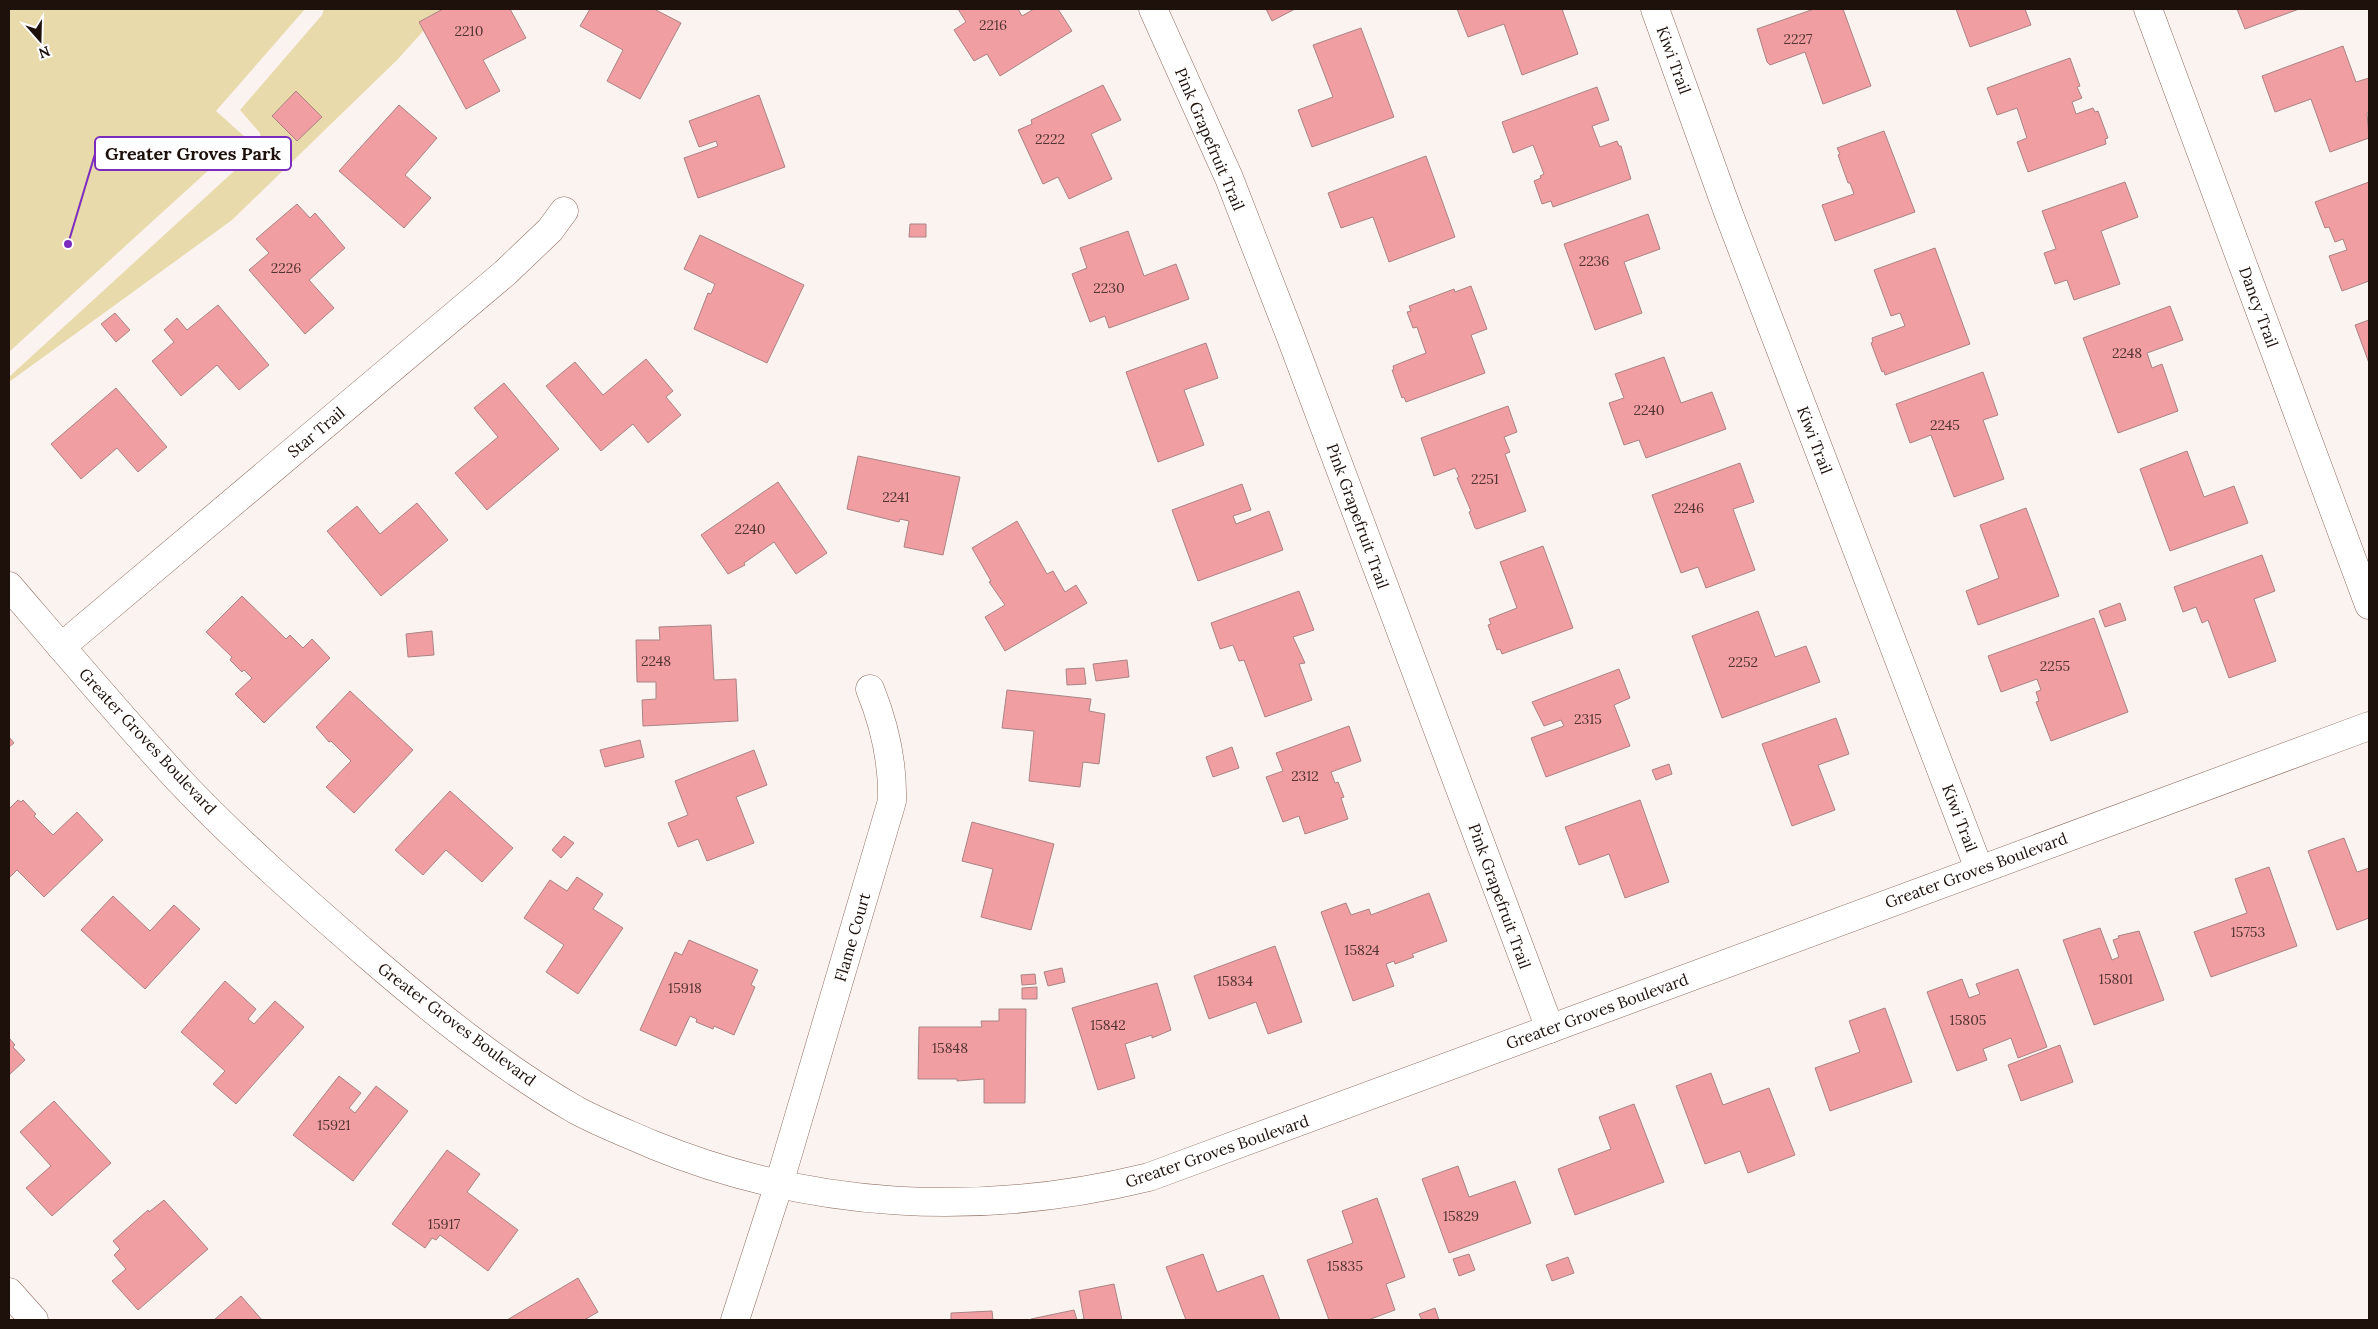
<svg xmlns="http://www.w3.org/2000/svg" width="2378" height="1329" viewBox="0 0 2378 1329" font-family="Lora,serif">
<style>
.green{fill:#e9daab}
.building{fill:#f19ea2;stroke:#aa8384}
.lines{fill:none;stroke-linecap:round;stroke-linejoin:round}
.minor-casing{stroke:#8f6d60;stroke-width:29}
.minor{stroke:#fff;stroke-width:28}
.labels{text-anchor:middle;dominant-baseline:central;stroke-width:4.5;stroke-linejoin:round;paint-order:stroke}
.number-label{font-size:14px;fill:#533432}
.street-label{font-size:16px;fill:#1e110c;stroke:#fff}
.leader{fill:none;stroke:#7b2cbf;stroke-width:2}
.callout-dot{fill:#7b2cbf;stroke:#fff;stroke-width:2}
.callout{fill:#fff;stroke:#7b2cbf;stroke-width:2}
.callout-label{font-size:18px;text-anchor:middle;font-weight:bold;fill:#1e110c}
</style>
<rect width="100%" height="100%" fill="#fbf3f0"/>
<g class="green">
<path d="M9,9H305L216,111L245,137L9,352Z"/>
<path d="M324,9H443L398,59L232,220L9,382V377L256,151L261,143L260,133L240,110L322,15Z"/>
</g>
<g class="building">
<path d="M443,9H510L526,38L483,60L500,91L466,109L419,22Z"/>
<path d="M590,9H654L681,23L640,99L607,81L623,50L580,26Z"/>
<path d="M958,9H1018L1022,16L1034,9H1058L1072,31L1000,76L987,54L974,61L954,30L966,22Z"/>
<path d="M1266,9H1295L1272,21Z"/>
<path d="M1457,9H1562L1578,54L1522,75L1504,24L1468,37Z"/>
<path d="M1814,9H1843L1871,86L1823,104L1805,52L1770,65L1767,62L1757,29Z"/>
<path d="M1956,9H2025L2031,25L1970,47Z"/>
<path d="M2237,9H2299L2245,29Z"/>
<path d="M1361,28L1394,117L1312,147L1298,110L1333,97L1313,45Z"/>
<path d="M2343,46L2356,82L2369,78V112L2367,113L2369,138L2330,152L2311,99L2275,112L2262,76Z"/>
<path d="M2070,58L2080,86L2077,87L2082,98L2072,102L2076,114L2093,108L2095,112L2098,111L2108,138L2105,139L2106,144L2028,172L2017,142L2027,138L2017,108L1997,115L1987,88Z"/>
<path d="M1103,85L1121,120L1091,134L1112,179L1069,199L1058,177L1043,184L1018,130L1032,124L1031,120Z"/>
<path d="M1597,87L1609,120L1592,126L1600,147L1617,141L1619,146H1621L1631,179L1553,207L1551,201L1542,204L1534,181L1541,178L1540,176L1544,174L1533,145L1513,153L1502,122Z"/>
<path d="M296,91L322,117L297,141L272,116Z"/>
<path d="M759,95L785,167L698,198L684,158L718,146L716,141L699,147L689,121Z"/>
<path d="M399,105L437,138L405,175L431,198L404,228L339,171Z"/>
<path d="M1884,131L1915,212L1835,241L1822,205L1854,194L1850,183H1848L1838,155L1840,154L1837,148Z"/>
<path d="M1426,156L1455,237L1389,262L1373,217L1341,228L1328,193Z"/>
<path d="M2125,182L2138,217L2101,231L2120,284L2074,300L2067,280L2055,284L2044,253L2056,249L2042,211Z"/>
<path d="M2369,182V281L2342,291L2329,256L2347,250L2343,239L2335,242L2329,227L2325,228L2315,202Z"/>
<path d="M297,204L310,218L315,213L345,248L309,280L334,308L305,334L249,270L269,253L256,239Z"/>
<path d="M1648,214L1660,249L1624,262L1642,313L1595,330L1564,244Z"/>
<path d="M910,224H926V237H909Z"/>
<path d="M1128,231L1144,276L1176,264L1189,299L1109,328L1105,316L1090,322L1072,274L1087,268L1080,248Z"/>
<path d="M700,235L804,285L767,363L694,329L708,293L711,294L715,284L684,269Z"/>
<path d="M1935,248L1970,344L1885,375L1884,371L1882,372L1871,343L1873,342L1872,338L1905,326L1900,313L1891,316L1874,270Z"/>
<path d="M1471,286L1487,329L1471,335L1485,373L1406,402L1404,397L1402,398L1392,370H1394L1393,366L1426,353L1417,327L1413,328L1407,312L1411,311L1409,306L1454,289L1455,292Z"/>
<path d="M218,305L269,365L239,390L217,365L181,396L152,361L174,342L164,330L177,318L187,330Z"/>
<path d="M2170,306L2183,340L2147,353L2152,368L2162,364L2178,411L2118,433L2083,338Z"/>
<path d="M115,313L130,330L116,342L101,324Z"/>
<path d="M2369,320V363L2355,325Z"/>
<path d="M1206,343L1218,378L1184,390L1204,445L1158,462L1126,372Z"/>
<path d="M1664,357L1681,403L1712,392L1726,429L1646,458L1639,440L1624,445L1609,403L1624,398L1615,374Z"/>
<path d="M646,359L673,391L666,397L681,415L648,443L633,424L601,451L546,386L575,362L603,395Z"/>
<path d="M1983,372L1998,415L1983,420L2004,479L1954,497L1931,435L1910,443L1896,404Z"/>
<path d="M504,383L559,449L487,510L455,473L498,437L474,408Z"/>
<path d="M116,388L167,447L138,472L117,448L81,479L51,444Z"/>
<path d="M1508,406L1517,432L1504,437L1510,452L1505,454L1526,511L1477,529L1475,528L1469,512L1471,511L1457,478L1459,477L1455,468L1434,476L1421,438Z"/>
<path d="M2187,451L2204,497L2234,486L2248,523L2170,551L2140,469Z"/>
<path d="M858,456L960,477L943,555L904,547L909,521L900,519L899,522L847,509Z"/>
<path d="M1740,463L1754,502L1733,509L1755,570L1706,588L1698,567L1681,573L1652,495Z"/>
<path d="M778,482L827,553L796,574L774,542L744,563L745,565L728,574L701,535Z"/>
<path d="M1242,484L1251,510L1233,516L1236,524L1269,511L1283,550L1198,581L1172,510Z"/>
<path d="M417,503L448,540L381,596L327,531L357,506L380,534Z"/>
<path d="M2026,508L2059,596L1978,625L1966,591L1999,578L1980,525Z"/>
<path d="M1017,521L1047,574L1053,571L1065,592L1076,585L1087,603L1005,651L985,617L1005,605L989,582L991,581L972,548Z"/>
<path d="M1543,546L1573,628L1502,654L1500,649L1497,650L1488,625L1491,624L1489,619L1517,608L1500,562Z"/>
<path d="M2262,555L2275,591L2254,599L2276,661L2229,678L2208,620L2202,623L2196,607L2183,612L2174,587Z"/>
<path d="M1299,591L1314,630L1293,637L1305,663L1299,664L1312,700L1265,717L1244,660L1239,661L1233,645L1220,649L1211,623Z"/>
<path d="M242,596L286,639L290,635L303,648L312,639L330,658L264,723L235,694L252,678L244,670L242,672L230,660L232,657L206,632Z"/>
<path d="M2120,603L2126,620L2105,627L2099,611Z"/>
<path d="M1758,611L1775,657L1806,646L1820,682L1722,718L1692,636Z"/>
<path d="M2094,618L2128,712L2051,741L2036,702L2039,701L2036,692L2041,690L2037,679L2001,692L1988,656Z"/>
<path d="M711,625L714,680L736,679L738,721L643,726L642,700L656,699V682H637L636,640H660L659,627Z"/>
<path d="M432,631L434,655L408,657L406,634Z"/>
<path d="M1127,660L1129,677L1096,681L1093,664Z"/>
<path d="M1084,668L1086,684L1067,685L1066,669Z"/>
<path d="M1619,669L1630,698L1614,705L1630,746L1546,777L1531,738L1564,726L1561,720L1544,726L1532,702Z"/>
<path d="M1007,690L1091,699L1089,711L1105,714L1099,764L1083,762L1080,787L1029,781L1034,731L1002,728Z"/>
<path d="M350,691L413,750L354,813L326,787L351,761L331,741L329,742L316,727Z"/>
<path d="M1836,718L1849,754L1818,765L1835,810L1792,826L1762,744Z"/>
<path d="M1349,726L1361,761L1331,772L1335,783L1338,782L1344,797L1341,798L1348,819L1305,834L1299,816L1283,822L1266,777L1283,771L1276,753Z"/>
<path d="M9,737L14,743L9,747Z"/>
<path d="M640,740L644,757L605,767L600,750Z"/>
<path d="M1232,747L1239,768L1213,777L1206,757Z"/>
<path d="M754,750L767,785L736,797L754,843L707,861L698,839L678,847L668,823L688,815L675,781Z"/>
<path d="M1669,764L1672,774L1656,780L1652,770Z"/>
<path d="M450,791L513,848L482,882L446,850L423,875L395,850Z"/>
<path d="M18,800L21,802L23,800L36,814L34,816L53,835L77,812L103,840L44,897L17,870L9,878V809Z"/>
<path d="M1640,800L1669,882L1625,898L1609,854L1579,865L1565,827Z"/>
<path d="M972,822L1054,844L1031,930L981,917L993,869L962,861Z"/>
<path d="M564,836L574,843L561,858L552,850Z"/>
<path d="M2344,838L2357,872L2369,868V918L2337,930L2308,851Z"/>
<path d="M2269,867L2297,946L2211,977L2194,932L2247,913L2235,879Z"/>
<path d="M577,877L603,894L593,909L623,928L578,994L546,972L564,945L524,918L550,880L567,891Z"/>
<path d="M1429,893L1447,941L1412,954L1414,957L1395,964L1394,961L1386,964L1394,986L1353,1001L1321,912L1346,903L1351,915L1369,909L1371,915Z"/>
<path d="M113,896L150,931L174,905L200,929L145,989L81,930Z"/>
<path d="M2100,928L2112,960L2119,957L2113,940L2119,938L2118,936L2139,931L2164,1000L2094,1025L2063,940Z"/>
<path d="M689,940L758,970L751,985L755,987L734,1035L714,1026L713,1029L696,1022L697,1019L690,1016L676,1046L640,1030L675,952L682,955Z"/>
<path d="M1275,946L1302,1022L1268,1034L1256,1002L1209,1019L1194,976Z"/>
<path d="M1062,968L1065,982L1048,986L1044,972Z"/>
<path d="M2018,969L2047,1047L2018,1058L2011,1038L1983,1049L1987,1060L1957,1071L1927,992L1962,979L1969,998L1980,994L1976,984Z"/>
<path d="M1035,974L1036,984L1022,985L1021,975Z"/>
<path d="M225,981L256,1009L248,1019L254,1024L275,1001L304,1027L236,1104L213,1084L225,1071L181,1032Z"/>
<path d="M1157,983L1171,1030L1152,1038V1035L1125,1044L1135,1078L1098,1090L1072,1008Z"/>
<path d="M1037,987V999H1022V988Z"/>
<path d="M1885,1008L1912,1082L1830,1111L1815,1068L1860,1052L1849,1021Z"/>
<path d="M999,1009H1026L1025,1103H984V1079L957,1081V1079H918L919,1027H982L981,1021H999Z"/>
<path d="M9,1038L15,1045L13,1047L25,1060L9,1075Z"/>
<path d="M2060,1045L2073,1082L2021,1101L2008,1065Z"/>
<path d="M1711,1073L1723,1105L1769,1088L1795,1155L1748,1173L1740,1151L1705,1164L1676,1086Z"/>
<path d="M339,1076L361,1093L349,1108L355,1113L376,1086L408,1111L353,1181L293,1135Z"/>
<path d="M54,1101L111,1163L52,1216L26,1188L51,1166L20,1132Z"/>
<path d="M1634,1104L1664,1182L1575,1215L1558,1169L1611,1149L1599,1117Z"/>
<path d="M447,1150L480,1174L467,1192L518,1230L488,1271L440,1235L436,1240L432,1238L425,1248L392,1224Z"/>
<path d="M1458,1166L1469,1197L1515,1181L1531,1223L1449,1253L1422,1179Z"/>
<path d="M1377,1198L1405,1277L1386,1284L1395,1310L1368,1320H1329L1307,1260L1353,1243L1342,1211Z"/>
<path d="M164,1200L208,1249L138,1310L112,1281L126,1269L114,1255L120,1249L113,1241L148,1210L149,1212Z"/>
<path d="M1203,1254L1217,1292L1263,1275L1280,1320H1186L1166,1267Z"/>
<path d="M1469,1254L1475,1270L1459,1276L1453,1259Z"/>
<path d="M1568,1257L1574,1273L1552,1281L1546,1265Z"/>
<path d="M578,1278L598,1312L584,1320H507Z"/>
<path d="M1114,1284L1122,1320H1078L1084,1319L1079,1291Z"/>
<path d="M241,1296L262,1320H214Z"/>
<path d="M1435,1308L1439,1320H1422L1419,1314Z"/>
<path d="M1074,1310L1077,1320H1032L1031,1319Z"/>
<path d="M992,1311L993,1320H951V1313Z"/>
</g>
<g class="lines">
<defs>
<g id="minor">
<path d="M1153,9L1229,178L1290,335L1550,1029"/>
<path d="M1655,9L1728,212L1979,869"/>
<path d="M2148,9L2369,605"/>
<path d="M9,586C64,650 119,715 176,777C237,842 305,901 372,959C436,1014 503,1068 576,1110C600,1123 626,1133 651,1144C812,1210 981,1218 1149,1177L2369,726"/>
<path d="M61,647L505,273L550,230L564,211"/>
<path d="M9,1292L34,1320"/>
<path d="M735,1320L779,1184L892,801C893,761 885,726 870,689"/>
</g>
</defs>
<use href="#minor" class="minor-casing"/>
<use href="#minor" class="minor"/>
</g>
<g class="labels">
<g class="number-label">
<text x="993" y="25">2216</text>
<text x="469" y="31">2210</text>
<text x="1798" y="39">2227</text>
<text x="1050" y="139">2222</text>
<text x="1594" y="261">2236</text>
<text x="286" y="268">2226</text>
<text x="1109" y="288">2230</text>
<text x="2127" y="353">2248</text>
<text x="1649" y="410">2240</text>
<text x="1945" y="425">2245</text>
<text x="1485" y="479">2251</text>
<text x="896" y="497">2241</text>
<text x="1689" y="508">2246</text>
<text x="750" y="529">2240</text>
<text x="656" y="661">2248</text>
<text x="1743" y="662">2252</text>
<text x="2055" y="666">2255</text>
<text x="1588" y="719">2315</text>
<text x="1305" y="776">2312</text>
<text x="2248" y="932">15753</text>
<text x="1362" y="950">15824</text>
<text x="2116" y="979">15801</text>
<text x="1235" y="981">15834</text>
<text x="685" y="988">15918</text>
<text x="1968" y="1020">15805</text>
<text x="1108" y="1025">15842</text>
<text x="950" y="1048">15848</text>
<text x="334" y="1125">15921</text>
<text x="1461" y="1216">15829</text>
<text x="444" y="1224">15917</text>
<text x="1345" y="1266">15835</text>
</g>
<g class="street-label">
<text transform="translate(1674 60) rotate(70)">Kiwi Trail</text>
<text transform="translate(1210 139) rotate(67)">Pink Grapefruit Trail</text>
<text transform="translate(2259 307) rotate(70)">Dancy Trail</text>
<text transform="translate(316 432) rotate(-40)">Star Trail</text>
<text transform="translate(1815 440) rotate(69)">Kiwi Trail</text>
<text transform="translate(1358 516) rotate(70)">Pink Grapefruit Trail</text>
<text transform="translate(148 741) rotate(47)">Greater Groves Boulevard</text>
<text transform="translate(1960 818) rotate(69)">Kiwi Trail</text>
<text transform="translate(1976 870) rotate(-20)">Greater Groves Boulevard</text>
<text transform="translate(1500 896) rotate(70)">Pink Grapefruit Trail</text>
<text transform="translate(852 937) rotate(-74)">Flame Court</text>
<text transform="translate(1597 1011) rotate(-20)">Greater Groves Boulevard</text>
<text transform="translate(457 1024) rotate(37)">Greater Groves Boulevard</text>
<text transform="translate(1217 1151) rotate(-19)">Greater Groves Boulevard</text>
</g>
</g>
<path class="leader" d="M68 244L95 154"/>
<circle class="callout-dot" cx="68" cy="244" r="5"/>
<rect class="callout" x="95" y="137" width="196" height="33" rx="5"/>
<g class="callout-label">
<text x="193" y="160">Greater Groves Park</text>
</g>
<rect width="2378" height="1329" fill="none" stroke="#1e110c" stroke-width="20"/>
<g transform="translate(40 40) rotate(160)" stroke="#ffffff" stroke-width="4" paint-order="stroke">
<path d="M0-4L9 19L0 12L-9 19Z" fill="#1e110c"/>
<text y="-8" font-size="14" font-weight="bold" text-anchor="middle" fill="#1e110c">N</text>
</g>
</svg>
